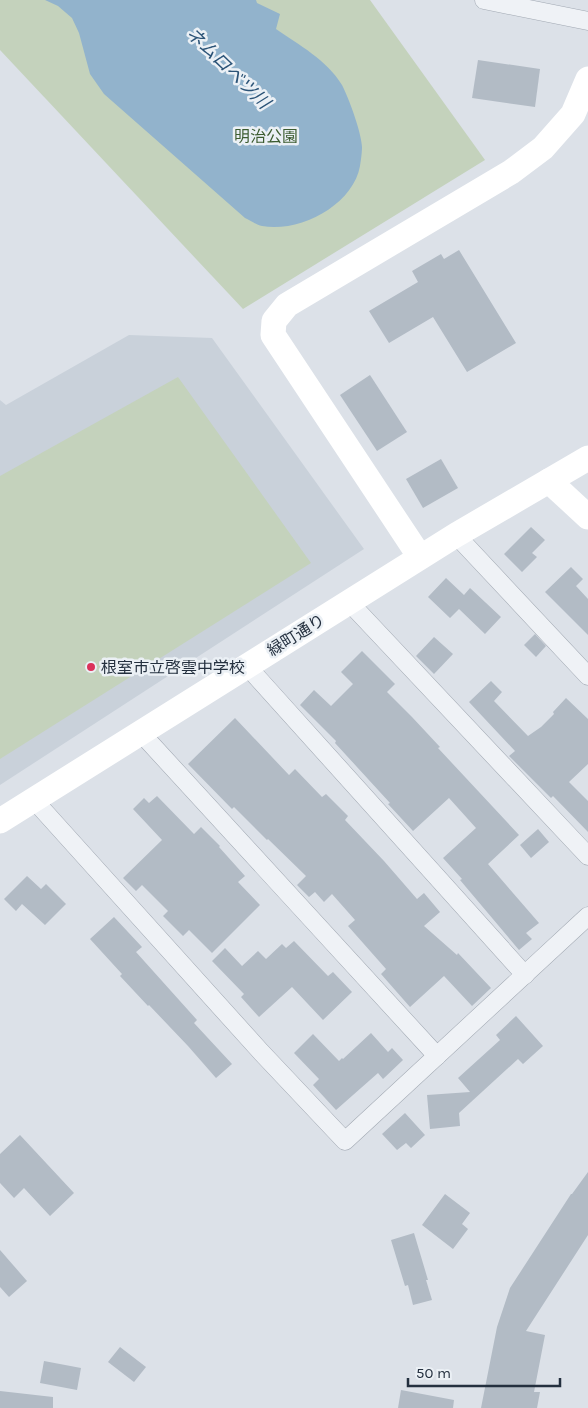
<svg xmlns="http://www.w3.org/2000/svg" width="588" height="1408" viewBox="0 0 588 1408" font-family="Karla,'Noto Sans JP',sans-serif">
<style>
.built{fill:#c9d1da}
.green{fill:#c4d2bc}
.water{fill:#92b3cc}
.building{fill:#b2bbc5}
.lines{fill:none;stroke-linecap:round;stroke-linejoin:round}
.street-casing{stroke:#a1a8b2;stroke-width:19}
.street{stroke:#eff2f6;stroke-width:18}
.secondary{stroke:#fff;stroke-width:25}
.poi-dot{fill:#db325a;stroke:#ebf0f5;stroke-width:2}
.labels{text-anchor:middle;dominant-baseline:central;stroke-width:5;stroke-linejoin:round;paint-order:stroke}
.park-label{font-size:16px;fill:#3c5c30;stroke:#ebf0f5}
.street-label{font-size:16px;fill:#24303f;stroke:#ebf0f5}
.poi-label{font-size:16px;fill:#24303f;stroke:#ebf0f5;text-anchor:start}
.water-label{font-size:18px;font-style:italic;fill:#2b5377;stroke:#ebf0f5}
</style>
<rect width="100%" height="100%" fill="#dce1e8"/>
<path class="built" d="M129,335L212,338L364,549L0,785V400L6,405Z"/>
<g class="green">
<path d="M0,0H370L485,160L243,309L0,50Z"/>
<path d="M178,377L311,563L0,759V476Z"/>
</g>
<path class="water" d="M45,0H256L257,3L280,14L276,29C299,45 327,60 342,85C349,99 361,131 362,147C362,152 361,160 360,166C353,205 300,233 262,226C256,225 250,220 245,218L104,94L90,74L79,33L72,18L58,6Z"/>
<g class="building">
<path d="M478,60L540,69L535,107L472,98Z"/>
<path d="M459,250L516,343L467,372L433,317L389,343L369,311L418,282L412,271L441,254L444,259Z"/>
<path d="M370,375L407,432L377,451L340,395Z"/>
<path d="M441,459L458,488L423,508L406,479Z"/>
<path d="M531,527L545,540L532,553L537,557L522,572L504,554Z"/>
<path d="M571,567L583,579L576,586L588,599V635L545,592Z"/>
<path d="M446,578L464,595L470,588L501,617L485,634L459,609L450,618L428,597Z"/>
<path d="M535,634L546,646L536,657L524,645Z"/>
<path d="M434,637L453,654L434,674L416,656Z"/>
<path d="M362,651L395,684L387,692L412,717L440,747L438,748L519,835L488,864L539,923L526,933L532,939L519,950L460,880L462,879L443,858L476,828L449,798L413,831L388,804L390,803L335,743L336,741L300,705L314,690L331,706L353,684L341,672Z"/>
<path d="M491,681L502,692L494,701L528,736L541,727L554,714L553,712L566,698L588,719V764L569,782L588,801V832L553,796L551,798L509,756L515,751L469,702Z"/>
<path d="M235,718L289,775L295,769L322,797L326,794L348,816L345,820L384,861L417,899L424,893L440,912L424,926L457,955L458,953L491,988L472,1006L444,976L410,1007L381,974L386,969L348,926L355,920L332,894L324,902L315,892L309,897L297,885L306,876L268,839L267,840L234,807L232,809L188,764Z"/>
<path d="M157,796L194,834L201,827L220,846L219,847L245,876L238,882L260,905L212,953L189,930L183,936L163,916L168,911L142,885L136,891L123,878L162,840L133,809L144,798L149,803Z"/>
<path d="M538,829L549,842L531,858L520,845Z"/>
<path d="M27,876L41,889L46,884L66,904L45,925L22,904L16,911L4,899Z"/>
<path d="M114,917L142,947L136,952L197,1020L194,1023L232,1064L216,1078L188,1046L149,1005L148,1006L120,976L122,974L90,939Z"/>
<path d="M294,941L328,976L333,972L352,992L323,1020L292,987L259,1017L241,997L244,994L212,961L225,948L242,966L258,951L266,959L282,944L286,948Z"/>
<path d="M516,1016L543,1046L523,1064L518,1059L459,1113L460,1126L430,1129L427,1095L470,1092L458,1078L500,1040L496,1035Z"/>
<path d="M371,1033L388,1052L392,1048L403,1060L383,1079L378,1073L336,1110L313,1085L319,1079L294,1053L313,1034L339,1061L342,1058L343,1059Z"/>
<path d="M405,1113L425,1135L411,1148L406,1143L397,1150L382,1134Z"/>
<path d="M20,1135L74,1193L50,1216L24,1188L14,1198L0,1183V1154Z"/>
<path d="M588,1172V1235L526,1331L545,1335L534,1392H540L537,1408H481L497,1327L510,1288L571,1194H572Z"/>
<path d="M445,1194L470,1213L462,1224L468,1229L453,1249L422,1225Z"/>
<path d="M414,1233L428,1280H426L432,1300L413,1305L408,1285L405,1286L391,1240Z"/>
<path d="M0,1250L27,1281L9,1297L0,1287Z"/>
<path d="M120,1347L146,1367L134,1382L108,1362Z"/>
<path d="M44,1361L81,1368L77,1390L40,1383Z"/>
<path d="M401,1390L454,1400L453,1408H398Z"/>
<path d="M0,1391L53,1397V1408H0Z"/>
</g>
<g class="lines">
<defs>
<g id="street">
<path d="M484,0L588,21"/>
<path d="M456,535L588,676"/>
<path d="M349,602L588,856"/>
<path d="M247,666L525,975"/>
<path d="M141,733L437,1056"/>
<path d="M34,800L261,1052L345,1141L588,916"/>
</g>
</defs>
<use href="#street" class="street-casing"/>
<use href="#street" class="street"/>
<g class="secondary">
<path d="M549,481L588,517"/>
<path d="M420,557L273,335L274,321L287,305L511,172L543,148L573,114L588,79"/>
<path d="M0,821L456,535L588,458"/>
</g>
</g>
<circle class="poi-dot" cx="91" cy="667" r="5"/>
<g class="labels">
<g class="park-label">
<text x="266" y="136">明治公園</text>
</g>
<g class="street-label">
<text transform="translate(296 635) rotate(-32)">緑町通り</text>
</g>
<g class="poi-label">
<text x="101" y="667">根室市立啓雲中学校</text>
</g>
<g class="water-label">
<text transform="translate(228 68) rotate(44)">ネムロベツ川</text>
</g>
</g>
<path d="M408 1378v8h152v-8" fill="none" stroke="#24303f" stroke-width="2.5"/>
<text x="416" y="1378" font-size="15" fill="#24303f" stroke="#ebf0f5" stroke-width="4" paint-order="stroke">50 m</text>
</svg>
